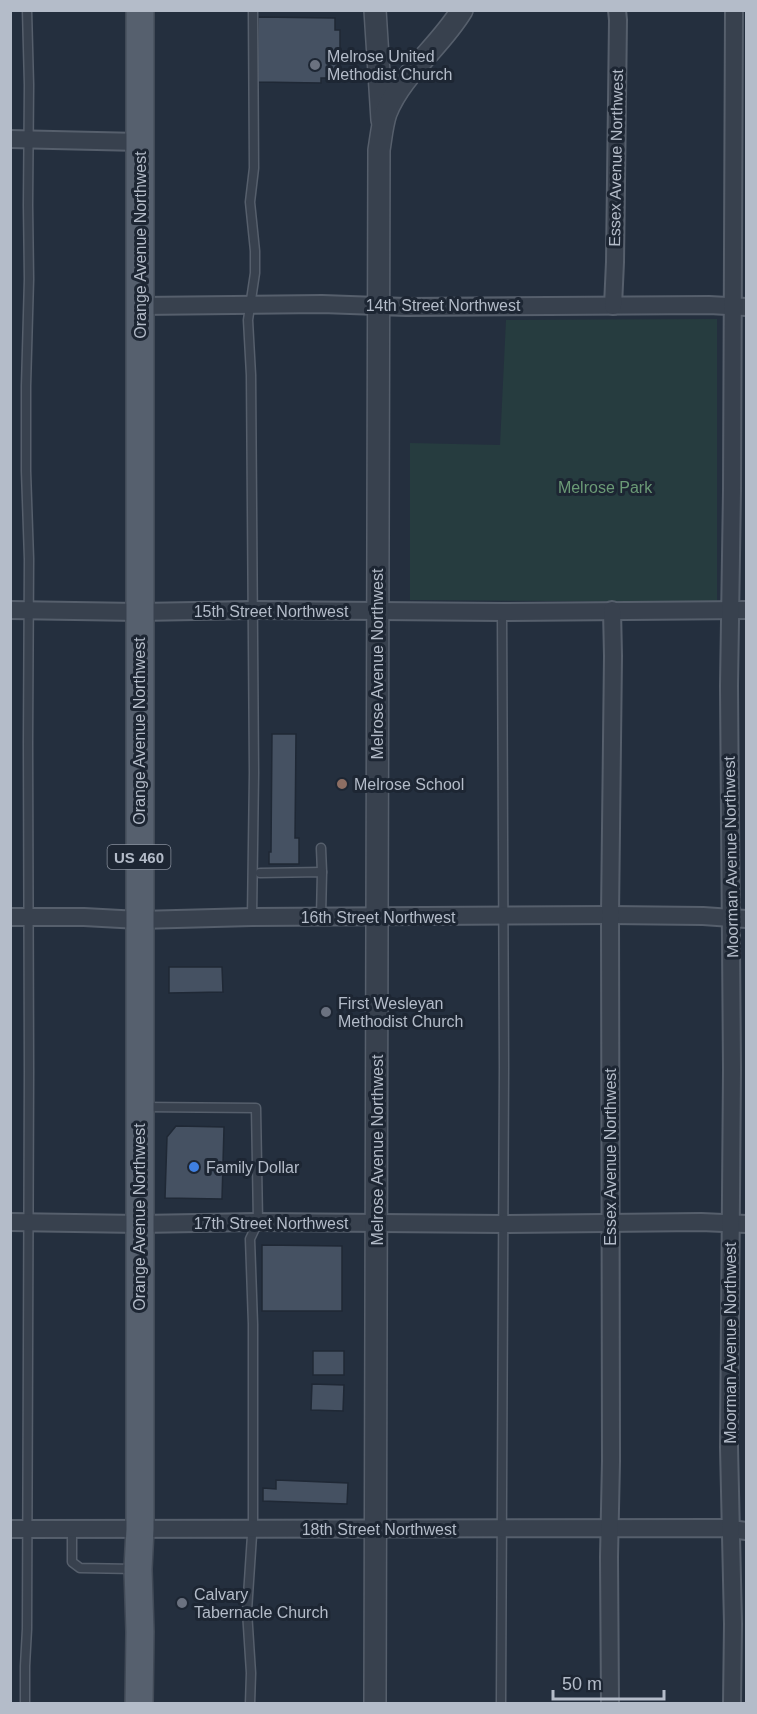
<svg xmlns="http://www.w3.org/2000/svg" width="757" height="1714" viewBox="0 0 757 1714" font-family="Arial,sans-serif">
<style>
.green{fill:#263c3f}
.building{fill:#455162;stroke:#1f2835;stroke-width:1.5}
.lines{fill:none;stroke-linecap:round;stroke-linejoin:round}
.service-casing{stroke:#565f6c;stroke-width:11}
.minor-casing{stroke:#565f6c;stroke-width:20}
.tertiary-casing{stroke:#565f6c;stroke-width:24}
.primary-casing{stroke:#414a57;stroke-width:30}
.service{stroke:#38414e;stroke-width:8}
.minor{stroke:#38414e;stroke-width:16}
.tertiary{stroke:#38414e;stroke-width:21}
.primary{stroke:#56606e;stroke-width:27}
.worship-dot{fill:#6b7280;stroke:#1d2633;stroke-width:2}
.education-dot{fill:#8d6e63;stroke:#1d2633;stroke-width:2}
.shop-dot{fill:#3f7fe0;stroke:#1d2633;stroke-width:2}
.labels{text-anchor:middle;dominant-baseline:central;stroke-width:6;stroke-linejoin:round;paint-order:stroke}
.shield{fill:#1d2633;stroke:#878f9c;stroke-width:1.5}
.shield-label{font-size:15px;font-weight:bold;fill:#b4bcc9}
.poi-label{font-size:16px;fill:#b4bcc9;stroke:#1d2633;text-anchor:start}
.street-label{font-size:16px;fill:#b4bcc9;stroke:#1d2633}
.park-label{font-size:16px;fill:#6b9a76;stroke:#1d2633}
</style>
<rect width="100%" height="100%" fill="#242f3e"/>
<path class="green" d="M717,319V602L410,600V443L500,445L506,320Z"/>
<g class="building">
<path d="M258,17L335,18V30H340V70H335L334,78H321V83L257,82Z"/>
<path d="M272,734H296L295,838H299V864H269V852H271Z"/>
<path d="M169,967H222L223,992L169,993Z"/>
<path d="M176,1126L224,1127L222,1199L165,1198L167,1137Z"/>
<path d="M262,1245L342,1246V1311H262Z"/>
<rect x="313" y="1351" width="31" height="24"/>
<path d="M312,1384L344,1385L343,1411L311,1410Z"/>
<path d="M276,1480L348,1483L347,1504L263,1501V1488L276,1489Z"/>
</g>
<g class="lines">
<defs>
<g id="service">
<path d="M321,848L322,872"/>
<path d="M260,873L322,872L321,917"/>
<path d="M252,917L254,773L251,375L248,320L255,273V251L250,202L254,168L253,10"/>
<path d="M143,1107L256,1108L258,1222L250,1239L253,1324V1520L247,1611L251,1673L250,1704"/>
<path d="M72,1529V1562L80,1568L135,1569"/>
<path d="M25,1704V1666L27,1629L29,1071L28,742L29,559L26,471V386L29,279L28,205L29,85L27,10"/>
<path d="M501,1704L504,1067L502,612"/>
</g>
<g id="minor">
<path d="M10,139L140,142"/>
<path d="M140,306L322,304L406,307L709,305L746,307"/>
<path d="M613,306L615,262L618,20L617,10"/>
<path d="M10,610L139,612L252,610L502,612L746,610"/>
<path d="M10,917H84L139,920L252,917L610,915L703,916L746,919"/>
<path d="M10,1222L139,1224L258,1222L503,1224L701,1222L746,1224"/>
<path d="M10,1529L723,1528L746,1531"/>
<path d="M610,1704L609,1557L611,1461L610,915L613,656L612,610"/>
<path d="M732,1704L733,1624L729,1447L732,1070L729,686L732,491L734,10"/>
</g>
<g id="tertiary">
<path d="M375,10L382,120"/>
<path d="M375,1704L379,150C381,138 382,125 386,113C402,73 440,47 462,10"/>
</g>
<path id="primary" d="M139,1704L140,1632L138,1569L140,1529V10"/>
</defs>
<use href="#service" class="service-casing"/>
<use href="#minor" class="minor-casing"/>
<use href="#tertiary" class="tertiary-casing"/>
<use href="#primary" class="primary-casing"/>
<use href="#service" class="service"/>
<use href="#minor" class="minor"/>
<use href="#tertiary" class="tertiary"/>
<use href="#primary" class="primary"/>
</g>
<g class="worship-dot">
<circle cx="315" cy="65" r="6"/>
<circle cx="326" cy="1012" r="6"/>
<circle cx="182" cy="1603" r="6"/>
</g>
<circle class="education-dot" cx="342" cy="784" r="6"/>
<circle class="shop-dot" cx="194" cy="1167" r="6"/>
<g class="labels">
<rect class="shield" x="107.5" y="845" width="63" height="24" rx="4.5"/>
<g class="shield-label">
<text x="139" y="857">US 460</text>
</g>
<g class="poi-label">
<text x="327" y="56">Melrose United<tspan x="327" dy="18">Methodist Church</tspan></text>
<text x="354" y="784">Melrose School</text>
<text x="338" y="1003">First Wesleyan<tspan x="338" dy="18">Methodist Church</tspan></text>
<text x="206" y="1167">Family Dollar</text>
<text x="194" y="1594">Calvary<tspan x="194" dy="18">Tabernacle Church</tspan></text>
</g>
<g class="street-label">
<text transform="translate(616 158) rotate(-89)">Essex Avenue Northwest</text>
<text transform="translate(140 245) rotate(-90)">Orange Avenue Northwest</text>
<text x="443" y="305">14th Street Northwest</text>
<text x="271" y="611">15th Street Northwest</text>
<text transform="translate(377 664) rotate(-90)">Melrose Avenue Northwest</text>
<text transform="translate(139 731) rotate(-90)">Orange Avenue Northwest</text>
<text transform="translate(731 857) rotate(-91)">Moorman Avenue Northwest</text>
<text x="378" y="917">16th Street Northwest</text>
<text transform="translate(377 1150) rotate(-90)">Melrose Avenue Northwest</text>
<text transform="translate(610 1157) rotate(-90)">Essex Avenue Northwest</text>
<text transform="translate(139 1217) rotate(-90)">Orange Avenue Northwest</text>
<text x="271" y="1223">17th Street Northwest</text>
<text transform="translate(730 1343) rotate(-90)">Moorman Avenue Northwest</text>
<text x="379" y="1529">18th Street Northwest</text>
</g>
<g class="park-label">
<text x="605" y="487">Melrose Park</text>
</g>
</g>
<rect width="757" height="1714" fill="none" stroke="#b4bcc9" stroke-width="24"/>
<path d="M553 1690v9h111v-9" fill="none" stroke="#b4bcc9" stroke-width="3"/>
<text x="562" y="1690" font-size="18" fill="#b4bcc9" stroke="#1d2633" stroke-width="4.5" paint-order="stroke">50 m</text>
</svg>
